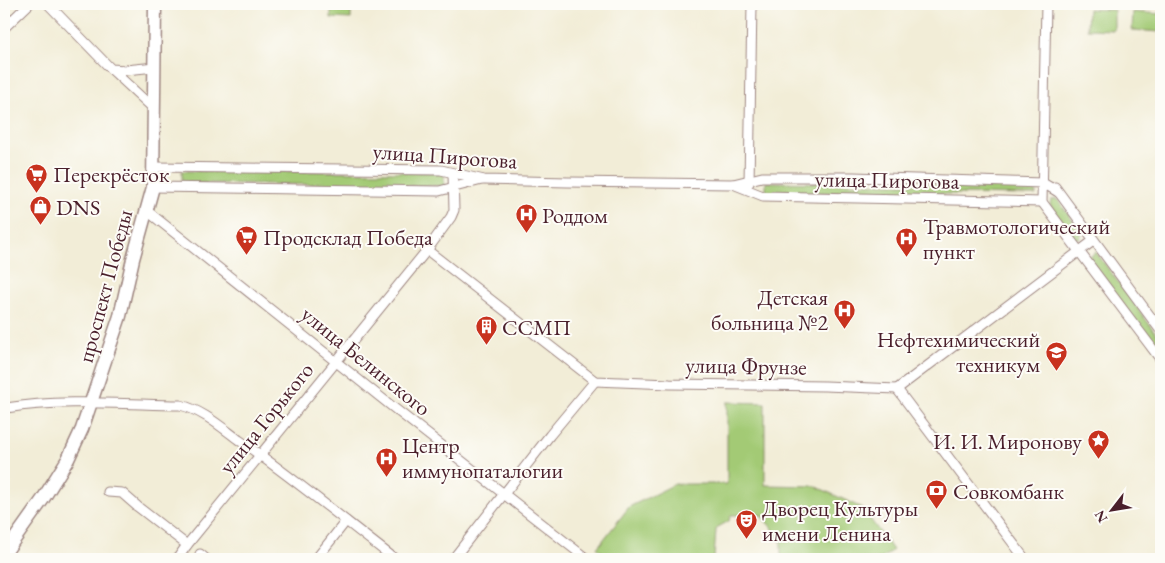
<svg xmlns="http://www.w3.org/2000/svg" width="1165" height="563" viewBox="0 0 1165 563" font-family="'EB Garamond',serif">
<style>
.green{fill:#a3ca74;stroke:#767450}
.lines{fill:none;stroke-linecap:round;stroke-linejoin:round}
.street-casing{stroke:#9e8681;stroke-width:11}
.primary-casing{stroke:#9e8681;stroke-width:15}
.street{stroke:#fff;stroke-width:9}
.primary{stroke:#fff;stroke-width:12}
.labels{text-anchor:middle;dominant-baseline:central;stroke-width:4;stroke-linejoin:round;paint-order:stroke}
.street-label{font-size:22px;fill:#4a1f2b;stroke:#fdfcf7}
.poi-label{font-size:22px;fill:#4a1f2b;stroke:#fdfcf7;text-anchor:start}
</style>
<rect width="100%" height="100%" fill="#fdfcf7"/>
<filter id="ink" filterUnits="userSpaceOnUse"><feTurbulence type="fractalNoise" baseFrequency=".02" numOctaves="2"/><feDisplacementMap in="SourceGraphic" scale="10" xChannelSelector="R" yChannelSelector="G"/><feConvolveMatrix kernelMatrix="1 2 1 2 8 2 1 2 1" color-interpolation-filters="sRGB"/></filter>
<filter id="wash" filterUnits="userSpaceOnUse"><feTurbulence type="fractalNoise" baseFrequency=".0096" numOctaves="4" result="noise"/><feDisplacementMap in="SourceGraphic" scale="20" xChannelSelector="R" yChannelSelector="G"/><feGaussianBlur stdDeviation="1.12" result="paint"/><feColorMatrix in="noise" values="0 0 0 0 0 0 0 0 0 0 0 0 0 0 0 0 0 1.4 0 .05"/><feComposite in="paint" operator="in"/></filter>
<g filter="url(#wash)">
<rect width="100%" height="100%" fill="#f2edd7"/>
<g class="green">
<path d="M331,7H351V19L331,18Z"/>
<path d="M1088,9L1114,10V30L1087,29Z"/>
<path d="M1133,12L1161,14V32L1132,30Z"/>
<path d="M182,171L444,172V186L182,183Z"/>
<path d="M766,182L1036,186V195L766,192Z"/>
<path d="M1057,199L1082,233L1080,238L1074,239L1050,205L1051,200Z"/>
<path d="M1096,252L1161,340V350L1158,352L1088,258Z"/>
<path d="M727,402L765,403V485L815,486L862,508L893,550L881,559H781V541L777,539L773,529L762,517V515H731L729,521L718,527L716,530L714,559H611L597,548L629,507L675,484H727Z"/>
</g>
</g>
<g filter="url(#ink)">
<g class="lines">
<defs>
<g id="street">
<path d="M48,4L111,69L126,70L155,67"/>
<path d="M1046,4L1042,202L1161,360"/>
<path d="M4,28L29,4"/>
<path d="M111,69L154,109"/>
<path d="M154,167L441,170L484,180L568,182L733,184L762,177H853L1043,183L1058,192"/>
<path d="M749,183L752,4"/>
<path d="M733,184L763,196L1042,202"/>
<path d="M153,187L439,191L482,180"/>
<path d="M1055,187L1161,331"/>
<path d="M146,210L394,408L587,559"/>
<path d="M427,250L595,381L670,384L825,386L897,389"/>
<path d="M897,389L1093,241"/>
<path d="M897,389L1025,559"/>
<path d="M4,411L6,408C63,399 122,404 180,405C202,410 220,426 239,440C292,477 343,519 395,559"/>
<path d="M108,492L122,493L138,507L187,545"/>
<path d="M200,554L206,559"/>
<path d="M177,559L187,545L427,250L451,217L454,210L453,174"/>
<path d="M316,559L346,521"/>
<path d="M453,559L550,435L595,381"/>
</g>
<path id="primary" d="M4,554L43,499L68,459L82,429L120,316L133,259L153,187L155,4"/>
</defs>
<use href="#street" class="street-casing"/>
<use href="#primary" class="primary-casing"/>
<use href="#street" class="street"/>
<use href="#primary" class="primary"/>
</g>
</g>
<defs>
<symbol id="supermarket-pin" viewBox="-11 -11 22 30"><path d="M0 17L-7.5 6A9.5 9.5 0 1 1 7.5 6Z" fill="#c8321e" stroke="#fdfcf7"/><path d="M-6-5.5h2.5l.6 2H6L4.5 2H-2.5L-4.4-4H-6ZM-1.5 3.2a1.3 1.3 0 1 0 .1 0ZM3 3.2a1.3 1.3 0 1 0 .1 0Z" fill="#fff"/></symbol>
<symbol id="shop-pin" viewBox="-11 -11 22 30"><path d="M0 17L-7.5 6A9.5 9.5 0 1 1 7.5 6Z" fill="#c8321e" stroke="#fdfcf7"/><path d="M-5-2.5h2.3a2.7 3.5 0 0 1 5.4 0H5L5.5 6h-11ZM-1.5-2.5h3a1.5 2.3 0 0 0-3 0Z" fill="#fff"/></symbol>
<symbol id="hospital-pin" viewBox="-11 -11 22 30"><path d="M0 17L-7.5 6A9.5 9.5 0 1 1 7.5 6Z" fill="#c8321e" stroke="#fdfcf7"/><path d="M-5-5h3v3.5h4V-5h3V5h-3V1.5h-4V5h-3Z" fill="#fff"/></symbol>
<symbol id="building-pin" viewBox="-11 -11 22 30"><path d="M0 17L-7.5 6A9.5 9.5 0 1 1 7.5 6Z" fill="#c8321e" stroke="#fdfcf7"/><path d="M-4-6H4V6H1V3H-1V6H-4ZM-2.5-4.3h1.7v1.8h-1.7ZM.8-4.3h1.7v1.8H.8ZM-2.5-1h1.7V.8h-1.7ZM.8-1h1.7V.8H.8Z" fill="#fff"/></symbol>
<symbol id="university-pin" viewBox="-11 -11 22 30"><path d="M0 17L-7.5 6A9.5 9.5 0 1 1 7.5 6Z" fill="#c8321e" stroke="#fdfcf7"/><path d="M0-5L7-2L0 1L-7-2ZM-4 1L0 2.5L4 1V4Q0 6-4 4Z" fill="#fff"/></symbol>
<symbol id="sight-pin" viewBox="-11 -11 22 30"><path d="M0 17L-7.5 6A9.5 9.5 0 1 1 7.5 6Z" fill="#c8321e" stroke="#fdfcf7"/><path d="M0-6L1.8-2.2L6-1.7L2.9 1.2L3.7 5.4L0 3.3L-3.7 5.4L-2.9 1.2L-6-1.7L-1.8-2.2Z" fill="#fff"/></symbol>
<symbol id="bank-pin" viewBox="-11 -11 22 30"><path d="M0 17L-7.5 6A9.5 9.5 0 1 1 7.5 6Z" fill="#c8321e" stroke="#fdfcf7"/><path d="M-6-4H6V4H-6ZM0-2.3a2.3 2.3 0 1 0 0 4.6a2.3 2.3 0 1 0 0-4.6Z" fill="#fff"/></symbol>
<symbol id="theatre-pin" viewBox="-11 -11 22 30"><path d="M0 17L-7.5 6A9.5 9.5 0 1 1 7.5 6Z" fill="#c8321e" stroke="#fdfcf7"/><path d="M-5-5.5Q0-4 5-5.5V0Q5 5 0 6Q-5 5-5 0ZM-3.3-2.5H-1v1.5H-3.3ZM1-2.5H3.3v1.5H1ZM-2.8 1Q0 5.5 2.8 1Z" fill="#fff"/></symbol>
</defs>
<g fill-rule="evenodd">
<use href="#supermarket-pin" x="24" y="162" width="25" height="34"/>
<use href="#shop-pin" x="28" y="194" width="25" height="34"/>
<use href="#hospital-pin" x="514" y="202" width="25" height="34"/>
<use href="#supermarket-pin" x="234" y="224" width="25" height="34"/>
<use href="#hospital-pin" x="894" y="226" width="25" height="34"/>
<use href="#hospital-pin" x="832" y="298" width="25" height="34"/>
<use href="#building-pin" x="474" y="314" width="25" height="34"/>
<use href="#university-pin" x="1044" y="340" width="25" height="34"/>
<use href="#sight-pin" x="1086" y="428" width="25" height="34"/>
<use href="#hospital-pin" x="374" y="446" width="25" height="34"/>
<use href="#bank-pin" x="924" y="478" width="25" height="34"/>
<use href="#theatre-pin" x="734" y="508" width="25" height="34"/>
</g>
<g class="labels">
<g class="street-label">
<text transform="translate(445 156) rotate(4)">улица Пирогова</text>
<text transform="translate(887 180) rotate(1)">улица Пирогова</text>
<text transform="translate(105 286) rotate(-75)">проспект Победы</text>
<text transform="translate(366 361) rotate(39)">улица Белинского</text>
<text transform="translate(746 366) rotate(1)">улица Фрунзе</text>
<text transform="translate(266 418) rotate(-51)">улица Горького</text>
</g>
<g class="poi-label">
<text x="53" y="174">Перекрёсток</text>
<text x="56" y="207">DNS</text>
<text x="542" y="215">Роддом</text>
<text x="923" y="226">Травмотологический<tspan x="923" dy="25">пункт</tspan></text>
<text x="263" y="237">Продсклад Победа</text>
<text x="828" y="297" text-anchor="end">Детская<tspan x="828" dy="25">больница №2</tspan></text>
<text x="502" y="327">ССМП</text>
<text x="1040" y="339" text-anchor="end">Нефтехимический<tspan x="1040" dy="25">техникум</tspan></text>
<text x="1082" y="441" text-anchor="end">И. И. Миронову</text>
<text x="402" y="445">Центр<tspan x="402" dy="25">иммунопаталогии</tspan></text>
<text x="953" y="491">Совкомбанк</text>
<text x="762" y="508">Дворец Культуры<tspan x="762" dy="25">имени Ленина</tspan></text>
</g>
</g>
<rect width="1165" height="563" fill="none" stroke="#fdfcf7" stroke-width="20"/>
<g transform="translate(1112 510) rotate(239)" stroke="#fdfcf7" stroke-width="4" paint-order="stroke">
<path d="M0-4L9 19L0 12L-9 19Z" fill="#4a1f2b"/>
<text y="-8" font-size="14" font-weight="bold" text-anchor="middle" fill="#4a1f2b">N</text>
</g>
</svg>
